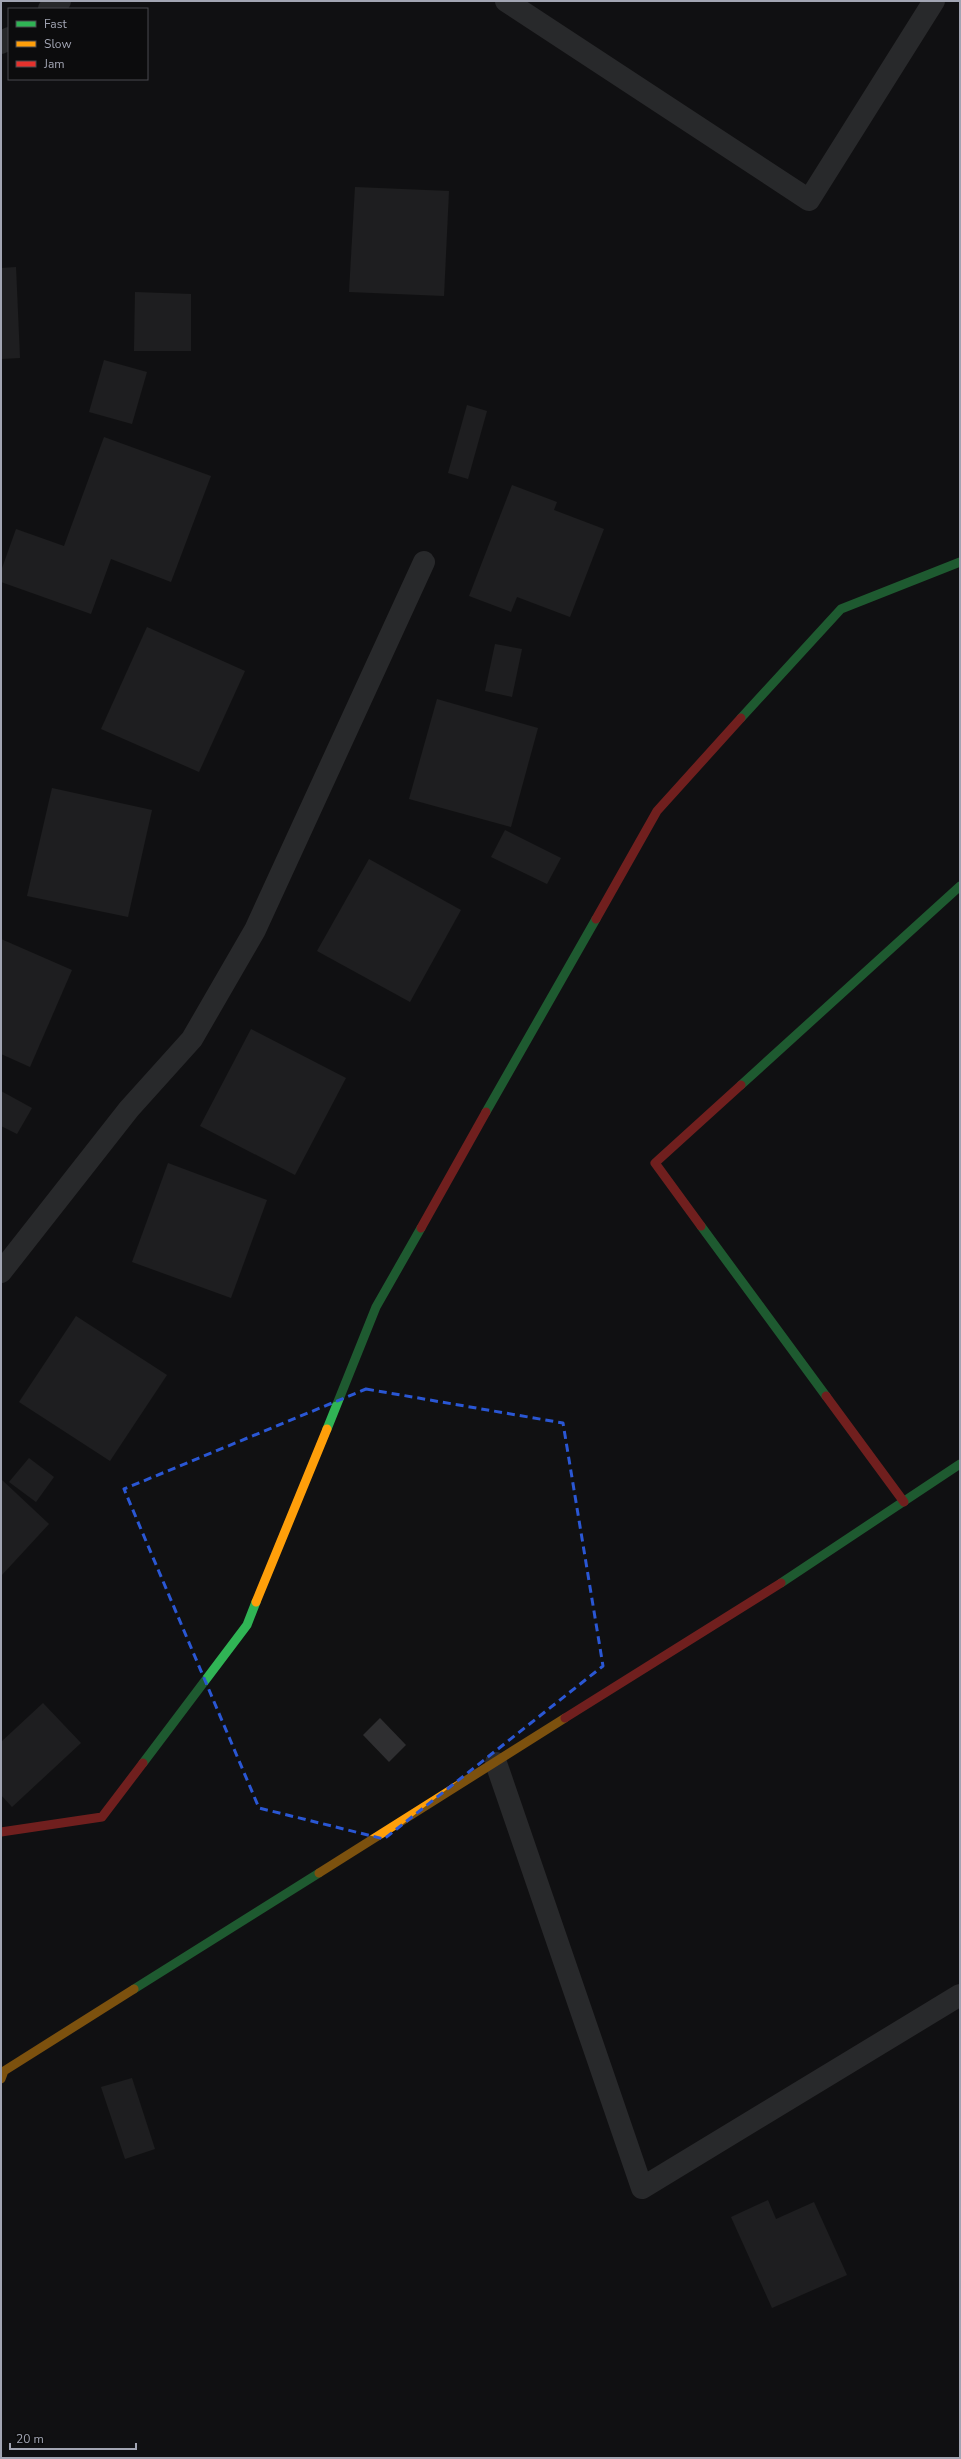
<svg xmlns="http://www.w3.org/2000/svg" width="961" height="2459" viewBox="0 0 961 2459" font-family="'Nunito Sans',sans-serif">
<style>
.building{fill:#2f2f31}
.lines{fill:none;stroke-linecap:round;stroke-linejoin:round}
.street{stroke:#46474a;stroke-width:22}
.fast{stroke:#30b455;stroke-width:9}
.slow{stroke:#ff9f0a;stroke-width:9}
.jam{stroke:#e5322d;stroke-width:9}
.marked{fill:none;stroke:#2a57d4;stroke-width:3;stroke-dasharray:8 5;stroke-linejoin:round}
</style>
<rect width="100%" height="100%" fill="#111112"/>
<g class="building">
<path d="M355,187L449,191L444,296L349,292Z"/>
<path d="M16,267L20,358L1,359V268Z"/>
<path d="M135,292L191,294V351H134Z"/>
<path d="M104,360L147,372L132,424L89,412Z"/>
<path d="M467,405L487,411L468,479L448,473Z"/>
<path d="M104,437L211,476L171,582L111,559L91,614L1,582V571L16,529L64,546Z"/>
<path d="M512,485L557,502L554,510L604,529L570,617L517,597L511,612L469,596Z"/>
<path d="M147,627L245,671L199,772L101,729Z"/>
<path d="M495,644L522,649L512,697L485,691Z"/>
<path d="M437,699L538,728L511,827L409,799Z"/>
<path d="M52,788L152,810L128,917L27,896Z"/>
<path d="M505,830L561,858L547,884L491,857Z"/>
<path d="M369,859L461,910L410,1002L317,951Z"/>
<path d="M1,939L72,970L30,1067L1,1054Z"/>
<path d="M251,1029L346,1078L295,1175L200,1126Z"/>
<path d="M1,1091L32,1108L17,1134L1,1126Z"/>
<path d="M168,1163L267,1200L231,1298L132,1262Z"/>
<path d="M76,1316L167,1375L110,1461L19,1402Z"/>
<path d="M29,1458L54,1477L36,1502L9,1482Z"/>
<path d="M1,1479L49,1524L1,1576Z"/>
<path d="M43,1703L81,1743L12,1807L1,1795V1742Z"/>
<path d="M380,1718L406,1745L389,1762L363,1735Z"/>
<path d="M132,2078L155,2149L125,2159L101,2087Z"/>
<path d="M768,2200L776,2219L814,2202L847,2275L772,2308L731,2217Z"/>
</g>
<g class="lines">
<g class="street">
<path d="M506,1L809,200L934,1"/>
<path d="M49,9L60,1"/>
<path d="M1,43L9,38"/>
<path d="M1,1272L129,1109L192,1039L255,930L424,562"/>
<path d="M496,1763L642,2188L960,1995"/>
</g>
<g class="fast">
<path d="M741,718L841,609L960,562"/>
<path d="M741,1085L960,886"/>
<path d="M486,1112L596,919"/>
<path d="M701,1226L826,1396"/>
<path d="M327,1429L376,1307L421,1228"/>
<path d="M781,1583L960,1464"/>
<path d="M143,1763L247,1625L256,1602"/>
<path d="M134,1989L319,1873"/>
</g>
<g class="slow">
<path d="M256,1602L327,1429"/>
<path d="M319,1873L565,1718"/>
<path d="M1,2079L4,2071L134,1989"/>
</g>
<g class="jam">
<path d="M596,919L657,811L741,718"/>
<path d="M701,1226L655,1163L741,1085"/>
<path d="M421,1228L486,1112"/>
<path d="M826,1396L904,1502"/>
<path d="M565,1718L781,1583"/>
<path d="M1,1832L102,1817L143,1763"/>
</g>
</g>
<path d="M0 0H961V2459H0ZM366,1389L563,1423L603,1666L384,1839L259,1808L124,1489Z" fill="#111112" fill-opacity=".55" fill-rule="evenodd"/>
<path class="marked" d="M366,1389L563,1423L603,1666L384,1839L259,1808L124,1489Z"/>
<rect width="961" height="2459" fill="none" stroke="#a2a5b3" stroke-width="4"/>
<rect x="8" y="8" width="140" height="72" fill="#0c0c0d" stroke="#48494f"/>
<rect x="16" y="21" width="20" height="6" fill="#30b455" stroke="#48494f"/>
<text x="44" y="28" font-size="12" fill="#a2a5b3">Fast</text>
<rect x="16" y="41" width="20" height="6" fill="#ff9f0a" stroke="#48494f"/>
<text x="44" y="48" font-size="12" fill="#a2a5b3">Slow</text>
<rect x="16" y="61" width="20" height="6" fill="#e5322d" stroke="#48494f"/>
<text x="44" y="68" font-size="12" fill="#a2a5b3">Jam</text>
<path d="M10 2443v6h126v-6" fill="none" stroke="#a2a5b3" stroke-width="2"/>
<text x="16" y="2443" font-size="12" fill="#a2a5b3" stroke="#0c0c0d" stroke-width="3" paint-order="stroke">20 m</text>
</svg>
